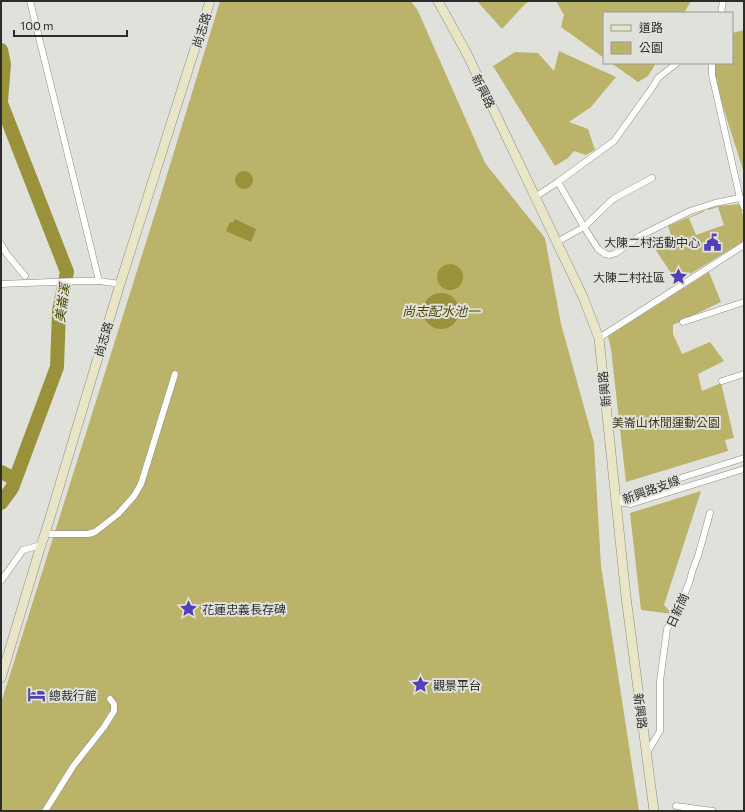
<svg xmlns="http://www.w3.org/2000/svg" width="745" height="812" viewBox="0 0 745 812" font-family="Commissioner,'Noto Sans TC',sans-serif">
<style>
.green{fill:#bab369}
.water{fill:#99923b}
.lines{fill:none;stroke-linecap:round;stroke-linejoin:round}
.river{stroke:#99923b;stroke-width:14}
.street-casing{stroke:#8c8c87;stroke-width:7}
.secondary-casing{stroke:#8c8c87;stroke-width:10}
.street{stroke:#fff;stroke-width:6}
.secondary{stroke:#e8e6c6;stroke-width:9}
.labels{text-anchor:middle;dominant-baseline:central;stroke-width:4;stroke-linejoin:round;paint-order:stroke}
.street-label{font-size:12px;fill:#2c2c2a;stroke:#e1e1dc}
.poi-label{font-size:12px;fill:#2c2c2a;stroke:#e1e1dc;text-anchor:start}
.park-label{font-size:12px;fill:#3d3914;stroke:#e1e1dc}
.water-label{font-size:13px;font-style:italic;fill:#4c4600;stroke:#e1e1dc}
</style>
<rect width="100%" height="100%" fill="#e1e1dc"/>
<g class="green">
<path d="M220,1H411L418,11L485,163L545,238L561,324L594,443L601,566L617,668L639,811H1V703L159,201Z"/>
<path d="M477,1H530L525,4L502,29Z"/>
<path d="M556,1H691L684,13H604V58L561,27L564,15Z"/>
<path d="M744,30V173L716,85L711,63H732V33Z"/>
<path d="M559,51L616,77L591,107L569,122L588,129L595,150L586,155L574,151L568,158L555,166L493,66L515,52L538,53L554,71Z"/>
<path d="M611,63H656L648,76L638,82Z"/>
<path d="M740,204L744,219V241L677,282L655,249L672,238L668,226L703,211L704,212L689,218L696,235L724,225L718,207L709,210L708,209L718,206Z"/>
<path d="M709,272L721,302L673,325V334L682,354L710,342L724,361L698,374L702,391L721,383L734,438L725,440L728,451L626,482L611,349L608,336Z"/>
<path d="M701,491L664,605L672,614L641,610L630,513Z"/>
</g>
<g class="water">
<circle cx="244" cy="180" r="9"/>
<path d="M235,219L256,229L251,242L226,231L230,222H233Z"/>
<circle cx="450" cy="277" r="13"/>
<circle cx="441" cy="311" r="18"/>
</g>
<g class="lines">
<g class="river">
<path d="M1,50L4,64L1,101"/>
<path d="M1,103L67,272L59,311L57,367L12,488L1,503"/>
<path d="M1,472L15,479"/>
</g>
<defs>
<g id="street">
<path d="M30,1L99,281"/>
<path d="M721,13L723,1"/>
<path d="M712,63V75L740,198L744,207"/>
<path d="M558,182L584,227L598,249L605,254L610,255L616,253L640,236L690,211L715,203L740,198"/>
<path d="M535,197L558,182L614,141L652,88L658,78L677,63"/>
<path d="M557,242L584,227L613,199L652,178"/>
<path d="M1,244L6,253L25,276"/>
<path d="M1,284L77,281H99L120,284"/>
<path d="M683,322L744,302"/>
<path d="M599,338L744,245"/>
<path d="M722,381L744,374"/>
<path d="M616,502L630,494L744,458"/>
<path d="M616,502L631,504L744,469"/>
<path d="M45,534H88L95,532L118,514L134,496L141,484L175,374"/>
<path d="M1,581L23,550L41,545"/>
<path d="M646,754L660,731V681L667,629L679,607L689,583L693,569L698,556L710,513"/>
<path d="M676,806L713,811"/>
<path d="M45,811L74,765L104,727L114,711V704L110,699"/>
</g>
<g id="secondary">
<path d="M438,1L466,52L583,297L599,338L626,597L654,811"/>
<path d="M1,678L41,545L45,534L120,284L210,1"/>
</g>
</defs>
<use href="#street" class="street-casing"/>
<use href="#secondary" class="secondary-casing"/>
<use href="#street" class="street"/>
<use href="#secondary" class="secondary"/>
</g>
<defs>
<symbol id="civic-bare" viewBox="-9 -9 18 18"><path d="M-.6-6.5H3V-4.5H.6V-3L4-1V1h2V6H-6V1h2V-1L-.6-3ZM-1.2 2.5V6h2.4V2.5Z" fill="#5441b8" stroke="#e1e1dc" stroke-width="2.5" paint-order="stroke"/></symbol>
<symbol id="sight-bare" viewBox="-9 -9 18 18"><path d="M0-6L1.8-2.2L6-1.7L2.9 1.2L3.7 5.4L0 3.3L-3.7 5.4L-2.9 1.2L-6-1.7L-1.8-2.2Z" fill="#5441b8" stroke="#e1e1dc" stroke-width="2.5" paint-order="stroke"/></symbol>
<symbol id="hotel-bare" viewBox="-9 -9 18 18"><path d="M-6-4.5h1.5V1H6V5H4.5V3h-9V5H-6ZM-4 0a1.8 1.8 0 1 1 3.6 0ZM.5 0V-2.5h3Q6-2.5 6 0Z" fill="#5441b8" stroke="#e1e1dc" stroke-width="2.5" paint-order="stroke"/></symbol>
</defs>
<g fill-rule="evenodd">
<use href="#civic-bare" x="700" y="230" width="25" height="25"/>
<use href="#sight-bare" x="666" y="264" width="25" height="25"/>
<use href="#sight-bare" x="176" y="596" width="25" height="25"/>
<use href="#sight-bare" x="408" y="672" width="25" height="25"/>
<use href="#hotel-bare" x="24" y="682" width="25" height="25"/>
</g>
<g class="labels">
<g class="street-label">
<text transform="translate(201 30) rotate(-72)">尚志路</text>
<text transform="translate(484 91) rotate(64)">新興路</text>
<text transform="translate(103 339) rotate(-73)">尚志路</text>
<text transform="translate(604 389) rotate(-96)">新興路</text>
<text transform="translate(651 489) rotate(-20)">新興路支線</text>
<text transform="translate(677 610) rotate(-65)">日新崗</text>
<text transform="translate(641 711) rotate(83)">新興路</text>
</g>
<g class="poi-label">
<text x="700" y="242" text-anchor="end">大陳二村活動中心</text>
<text x="665" y="277" text-anchor="end">大陳二村社區</text>
<text x="202" y="609">花蓮忠義長存碑</text>
<text x="433" y="685">觀景平台</text>
<text x="49" y="695">總裁行館</text>
</g>
<g class="park-label">
<text x="666" y="422">美崙山休閒運動公園</text>
</g>
<g class="water-label">
<text transform="translate(62 303) rotate(-82)">美崙溪</text>
<text x="441" y="311">尚志配水池一</text>
</g>
</g>
<rect width="745" height="812" fill="none" stroke="#2c2c2a" stroke-width="4"/>
<rect x="603" y="12" width="130" height="52" fill="#e1e1dc" stroke="#999995"/>
<rect x="611" y="25" width="20" height="6" fill="#e8e6c6" stroke="#999995"/>
<text x="639" y="32" font-size="12" fill="#2c2c2a">道路</text>
<rect x="611" y="42" width="20" height="12" fill="#bab369" stroke="#999995"/>
<text x="639" y="52" font-size="12" fill="#2c2c2a">公園</text>
<path d="M14 30v6h113v-6" fill="none" stroke="#2c2c2a" stroke-width="2"/>
<text x="20" y="30" font-size="12" fill="#2c2c2a" stroke="#e1e1dc" stroke-width="3" paint-order="stroke">100 m</text>
</svg>
